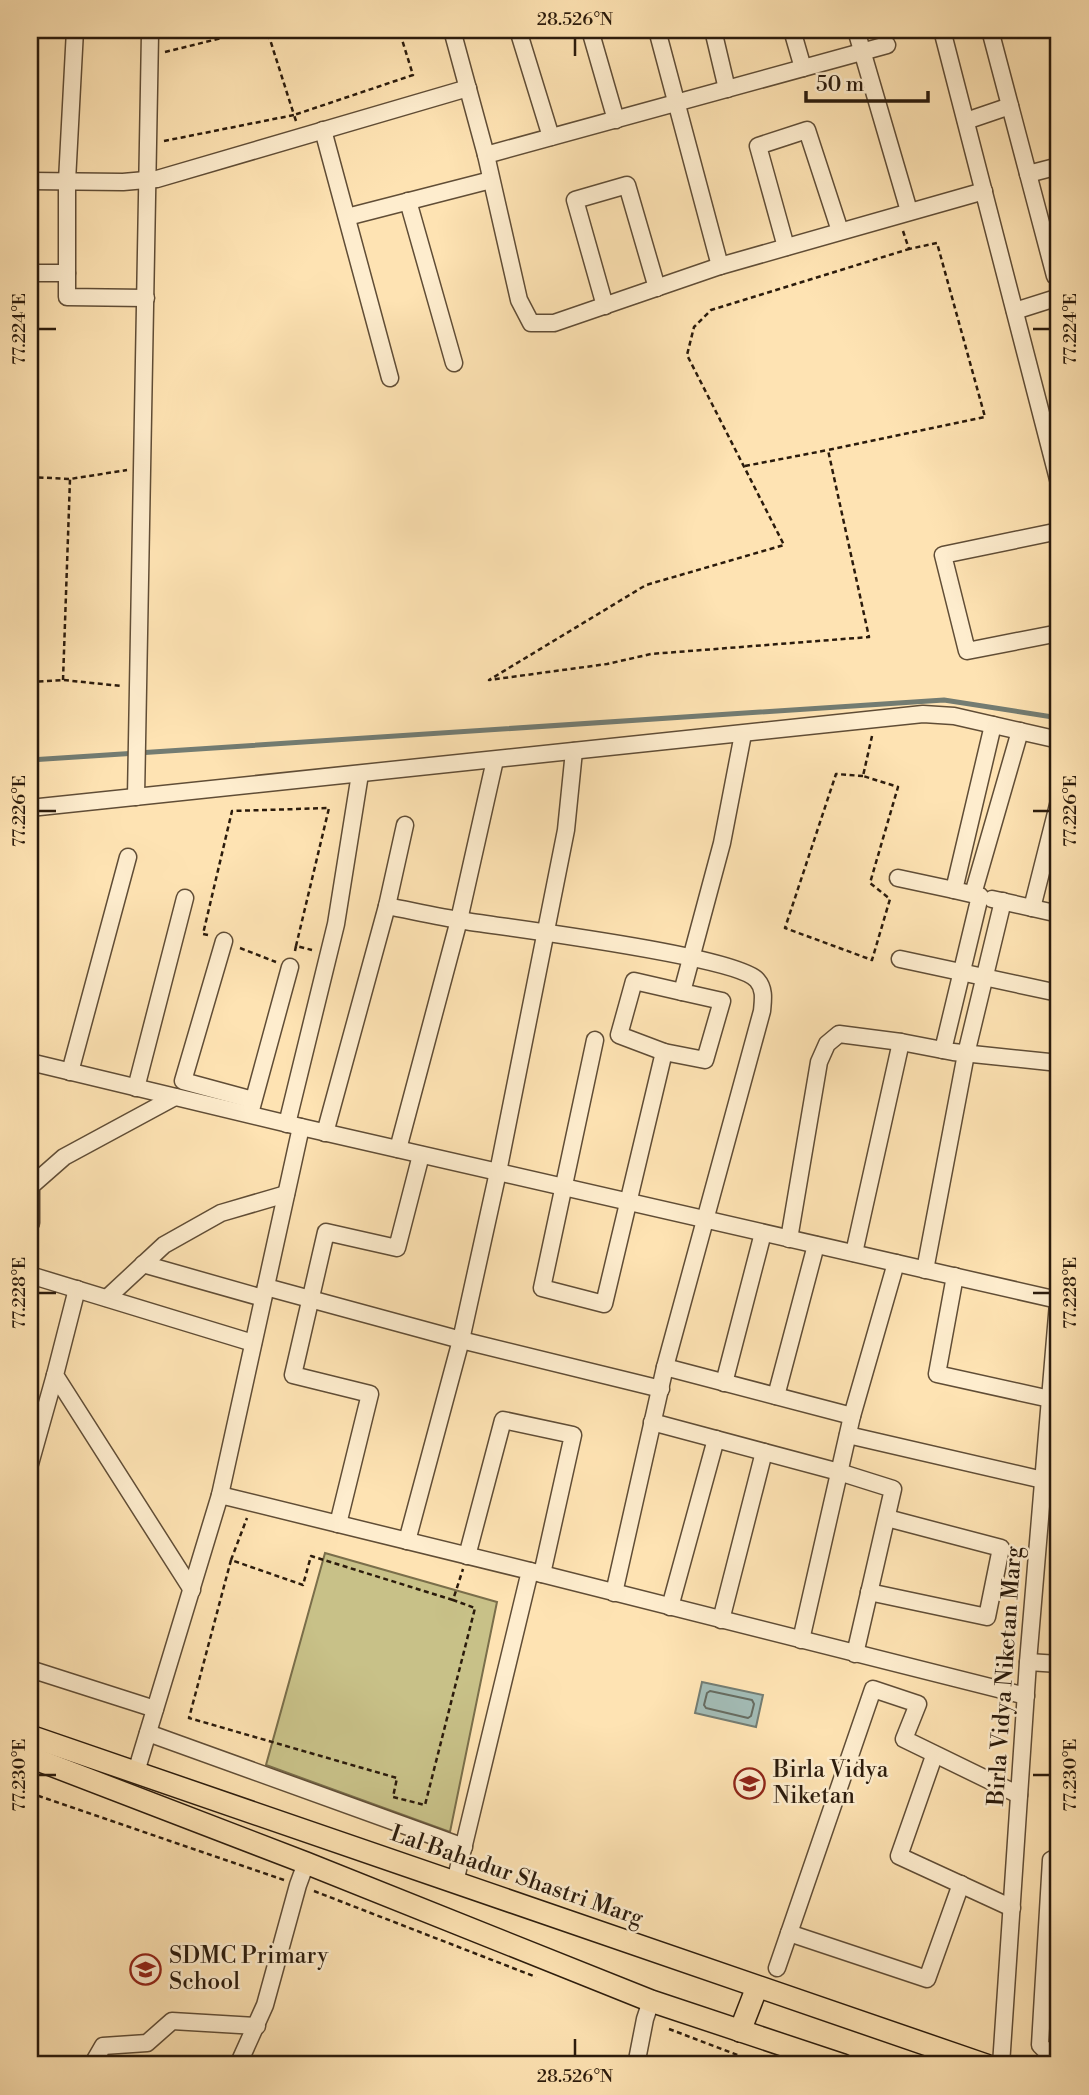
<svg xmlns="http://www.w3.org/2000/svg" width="1089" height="2095" viewBox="0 0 1089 2095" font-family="'Libre Bodoni',serif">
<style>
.green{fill:#c8c188;stroke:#7a6e4a;stroke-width:2}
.water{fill:#a3bcb6;stroke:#737c72;stroke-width:2}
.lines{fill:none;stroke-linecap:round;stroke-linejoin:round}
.shore{stroke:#676c61;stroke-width:2}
.stream{stroke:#737c72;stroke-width:5}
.minor-casing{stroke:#604d36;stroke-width:19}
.major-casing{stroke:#2b1b0c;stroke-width:24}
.path{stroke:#2b1b0c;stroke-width:2.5;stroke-dasharray:5 3.5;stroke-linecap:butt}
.minor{stroke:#feedce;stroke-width:16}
.major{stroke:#fee3b3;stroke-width:21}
.ticks{fill:none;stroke:#2b1b0c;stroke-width:2.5}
.labels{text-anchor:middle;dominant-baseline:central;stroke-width:5;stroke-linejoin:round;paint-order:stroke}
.street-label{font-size:23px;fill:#2b1b0c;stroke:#feedce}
.poi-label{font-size:23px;fill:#2b1b0c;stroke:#feedce;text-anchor:start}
.neatline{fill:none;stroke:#2b1b0c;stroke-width:2.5}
.ticks-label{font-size:18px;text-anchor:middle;fill:#2b1b0c}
</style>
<rect width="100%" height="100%" fill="#fee3b3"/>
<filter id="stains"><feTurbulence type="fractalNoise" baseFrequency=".00286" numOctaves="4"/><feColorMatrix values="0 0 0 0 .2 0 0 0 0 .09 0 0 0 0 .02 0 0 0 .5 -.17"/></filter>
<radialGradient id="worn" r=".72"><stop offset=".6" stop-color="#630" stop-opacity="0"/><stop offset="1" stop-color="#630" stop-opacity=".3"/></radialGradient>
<path class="green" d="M325,1553L497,1602L450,1832L266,1765Z"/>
<path class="water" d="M702,1682L763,1695L756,1727L695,1713Z"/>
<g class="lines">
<path class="shore" d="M710,1691L752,1700L754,1704L751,1716L748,1718L706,1708L704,1705L707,1693Z"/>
<path class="stream" d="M30,760L944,700L1059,718"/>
<defs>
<g id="minor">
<path d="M75,30L67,181V297L146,298"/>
<path d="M452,30L486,155L519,300L531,323H554L720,266L984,191"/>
<path d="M518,30L551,137"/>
<path d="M590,30L616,120"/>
<path d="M657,30L720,266"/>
<path d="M713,30L727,89"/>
<path d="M792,30L803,68"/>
<path d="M856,30L909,211"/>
<path d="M942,30L1059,483"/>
<path d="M990,30L1055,276L1059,275"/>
<path d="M966,121L1010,106"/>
<path d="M323,130L390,378"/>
<path d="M486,155L887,45"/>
<path d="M1028,174L1059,166"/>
<path d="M30,181L123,182L157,179L468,88"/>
<path d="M408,201L454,363"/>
<path d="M347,217L491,180"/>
<path d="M786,247L758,146L807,130L840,231"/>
<path d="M30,273H67"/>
<path d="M605,306L575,200L627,185L657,288"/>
<path d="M1015,311L1059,297"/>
<path d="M1059,531L943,555L967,651L1059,633"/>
<path d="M136,797L150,34"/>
<path d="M30,808L923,714L954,716L1059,740"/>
<path d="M898,878L954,890"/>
<path d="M973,894L1020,731"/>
<path d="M992,899L1059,914"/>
<path d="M387,906C413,911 439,917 465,921C510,928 736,956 757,980C765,989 763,1000 762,1011L665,1367L614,1593"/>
<path d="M1032,908L1059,801"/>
<path d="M224,941L183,1081L253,1100"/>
<path d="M900,959L1058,993"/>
<path d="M595,1040L542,1288L604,1304L664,1052L705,1060L722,1001L682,992L722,843L743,734"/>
<path d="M943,1050L980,896L954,890L993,725"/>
<path d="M664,1052L619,1035L634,981L682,992"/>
<path d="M30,1062L301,1127L1058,1300"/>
<path d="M70,1072L128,857"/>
<path d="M136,1088L185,898"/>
<path d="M251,1110L290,967"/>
<path d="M287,1124L336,924L360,774"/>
<path d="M325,1133L387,906L405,825"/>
<path d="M398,1149L459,920L495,760"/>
<path d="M31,1223V1186L64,1157L175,1097"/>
<path d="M789,1239L819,1062L827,1044L839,1034L901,1042L953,1052L1059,1063"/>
<path d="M854,1253L901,1042"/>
<path d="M143,1264L263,1298"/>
<path d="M925,1270L966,1054L1003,901"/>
<path d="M30,1275L253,1343"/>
<path d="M955,1276L937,1374L1050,1399"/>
<path d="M266,1287L461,1340L661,1389"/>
<path d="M77,1289L55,1375L192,1590"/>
<path d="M107,1298L164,1245L221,1213L286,1194"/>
<path d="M665,1367L852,1416"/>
<path d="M724,1383L763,1233"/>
<path d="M776,1396L816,1245"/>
<path d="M652,1422L839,1472L893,1489L855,1654"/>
<path d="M848,1435L1043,1480"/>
<path d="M30,1464L55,1375"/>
<path d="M220,1495L301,1127"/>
<path d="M338,1524L370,1394L293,1375L326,1232L397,1248L421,1155"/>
<path d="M407,1541L461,1340L498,1172L566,830L574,751"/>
<path d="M467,1556L503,1420L573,1435L542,1574"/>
<path d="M530,1571L1026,1696"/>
<path d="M869,1592L987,1617L1001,1548L887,1518"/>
<path d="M670,1607L716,1439"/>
<path d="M721,1620L764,1452"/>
<path d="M801,1640L852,1416L896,1263"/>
<path d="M1028,1662L1059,1664"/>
<path d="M30,1669L155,1709"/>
<path d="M148,1733L464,1847"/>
<path d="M934,1756L899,1856L1012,1908"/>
<path d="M136,1772L220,1495L530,1571L455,1882"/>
<path d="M1059,1856L1051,1860L1040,2045L1045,2050L1059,2054"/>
<path d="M789,1933L927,1979L961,1884"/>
<path d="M777,1968L873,1689L918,1704L904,1739L1019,1795"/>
<path d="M92,2065L103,2046L147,2043L172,2021L257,2026"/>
<path d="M238,2065L265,2005L298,1885L306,1863"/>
<path d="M636,2065L645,2019L651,2001"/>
<path d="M1001,2065L1028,1662L1059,1291"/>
</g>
<g id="major">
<path d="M30,1736L986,2065"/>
<path d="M30,1757L306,1863L651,2001L843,2065"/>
<path d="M740,2031L757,1987"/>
</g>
</defs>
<use href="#minor" class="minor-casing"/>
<use href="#major" class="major-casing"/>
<g class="path">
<path d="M165,52L254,30"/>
<path d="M296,121L294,115L413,75L399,30"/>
<path d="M164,141L294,115L267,30"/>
<path d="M903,231L909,249L937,243L985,417L828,450L869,637L651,654L607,664L489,680L646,585L784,545L687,355L694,327L711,310L909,249"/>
<path d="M745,466L828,450"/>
<path d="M30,477L70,479L127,470"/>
<path d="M63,680L70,479"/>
<path d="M30,682L63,680L121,686"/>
<path d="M863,776L836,774L785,928L872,960L890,899L870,883L898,787L863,776L872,736"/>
<path d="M208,935L203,934L232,811L329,808L296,946"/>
<path d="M240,948L276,962"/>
<path d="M295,951L296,946L312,950"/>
<path d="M231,1560L247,1518"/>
<path d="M453,1600L311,1556L303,1585L231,1560L189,1718L397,1778L393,1797L425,1805L475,1608L453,1600L463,1569"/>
<path d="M30,1793L284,1880"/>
<path d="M314,1891L536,1977"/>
<path d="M669,2029L764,2065"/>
</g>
<use href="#minor" class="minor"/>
<use href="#major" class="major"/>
</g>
<path class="ticks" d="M575,38V56M38,329H56M1033,329H1050M38,811H56M1033,811H1050M38,1293H56M1033,1293H1050M38,1775H56M1033,1775H1050M575,2039V2056"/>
<defs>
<symbol id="school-ring" viewBox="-11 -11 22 22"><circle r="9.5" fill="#feedce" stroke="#8f2418" stroke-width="1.5"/><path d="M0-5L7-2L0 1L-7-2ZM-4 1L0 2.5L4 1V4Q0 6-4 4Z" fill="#8f2418"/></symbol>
</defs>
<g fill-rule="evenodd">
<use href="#school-ring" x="732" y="1766" width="35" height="35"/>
<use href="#school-ring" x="128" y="1952" width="35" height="35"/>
</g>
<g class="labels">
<g class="street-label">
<text transform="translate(1005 1676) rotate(-86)">Birla Vidya Niketan Marg</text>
<text transform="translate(517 1876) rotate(19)">Lal Bahadur Shastri Marg</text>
</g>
<g class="poi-label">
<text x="773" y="1770">Birla Vidya<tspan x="773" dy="26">Niketan</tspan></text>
<text x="169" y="1956">SDMC Primary<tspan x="169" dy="26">School</tspan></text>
</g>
</g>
<rect width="1089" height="2095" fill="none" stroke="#fee3b3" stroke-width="77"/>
<path d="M806 91v10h122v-10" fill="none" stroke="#2b1b0c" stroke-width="3.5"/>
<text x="816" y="91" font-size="21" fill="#2b1b0c" stroke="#feedce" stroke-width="5" paint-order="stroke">50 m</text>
<rect x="38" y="38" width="1012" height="2018" class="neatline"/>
<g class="ticks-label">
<text x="575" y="25">28.526°N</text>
<text transform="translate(1070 329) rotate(-90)" y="6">77.224°E</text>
<text transform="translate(19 329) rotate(-90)" y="6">77.224°E</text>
<text transform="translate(19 811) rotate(-90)" y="6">77.226°E</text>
<text transform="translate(1070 811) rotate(-90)" y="6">77.226°E</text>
<text transform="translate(1070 1293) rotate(-90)" y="6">77.228°E</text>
<text transform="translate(19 1293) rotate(-90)" y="6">77.228°E</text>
<text transform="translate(19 1775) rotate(-90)" y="6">77.230°E</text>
<text transform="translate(1070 1775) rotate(-90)" y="6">77.230°E</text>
<text x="575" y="2082">28.526°N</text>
</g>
<rect width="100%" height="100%" filter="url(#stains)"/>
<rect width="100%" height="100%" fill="url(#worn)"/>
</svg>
